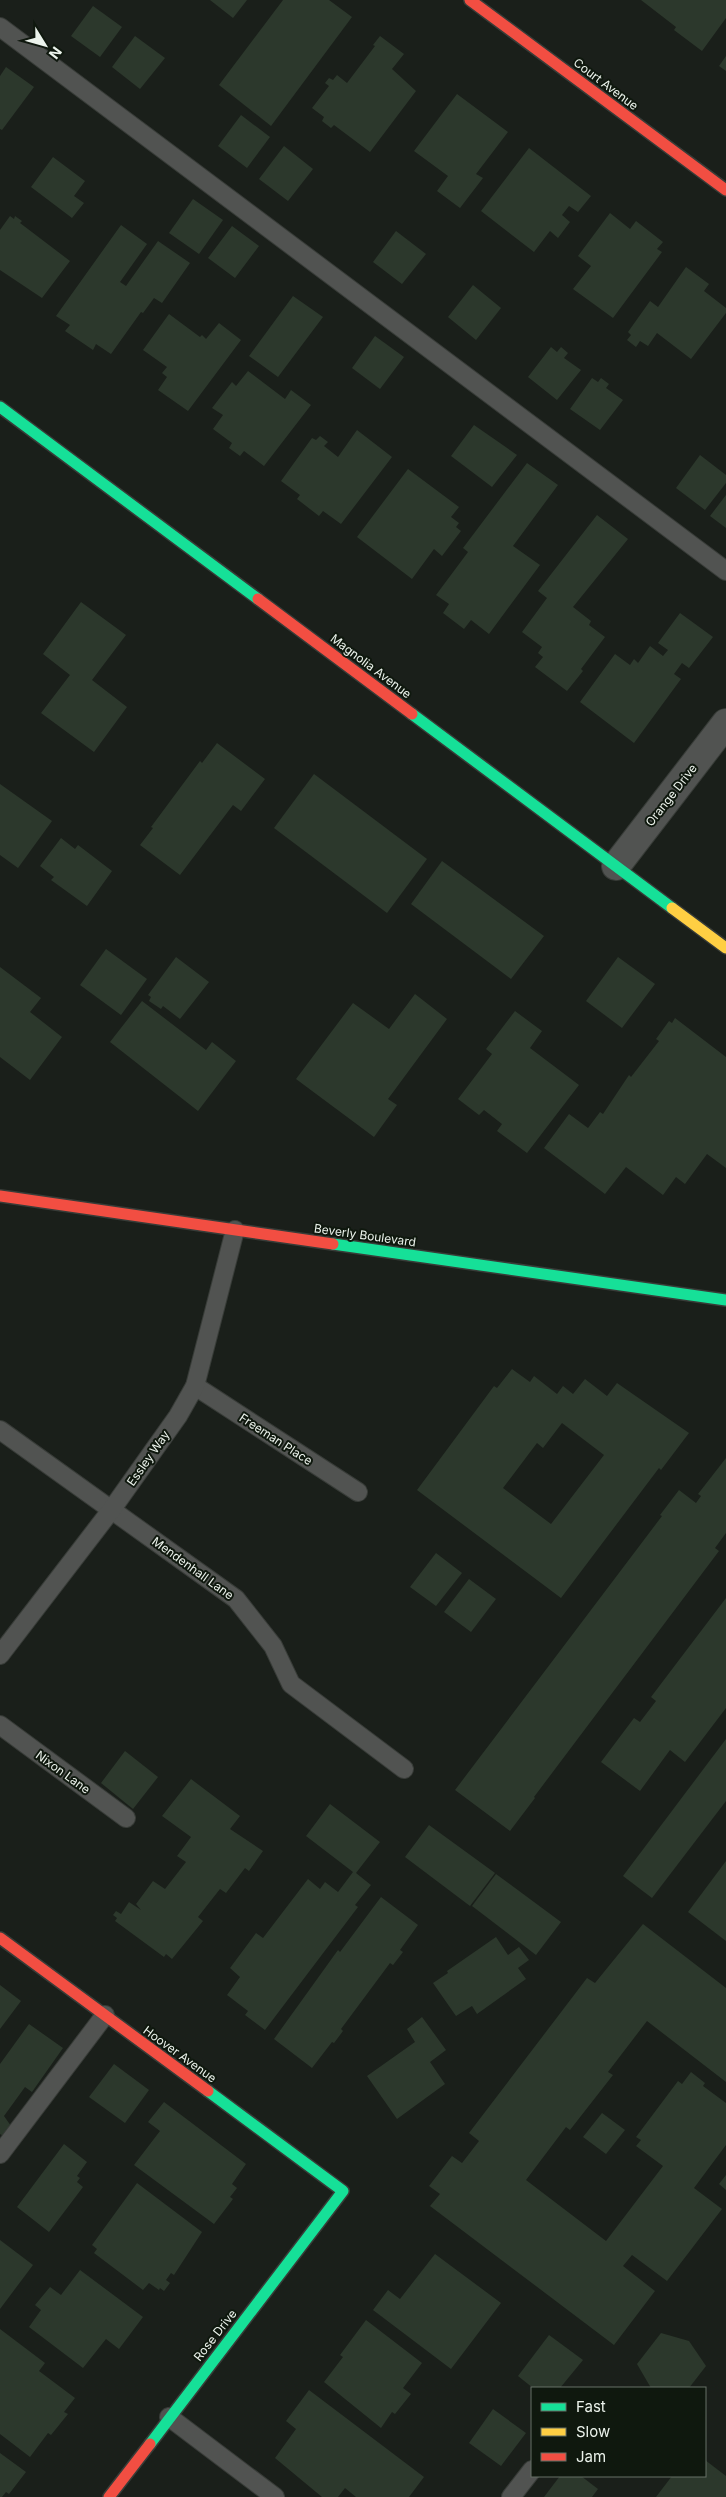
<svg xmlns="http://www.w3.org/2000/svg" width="726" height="2497" viewBox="0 0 726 2497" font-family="Inter,sans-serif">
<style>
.building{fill:#2c382c;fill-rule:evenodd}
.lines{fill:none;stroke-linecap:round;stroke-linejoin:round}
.lane-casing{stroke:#383c38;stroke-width:20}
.street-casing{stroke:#383c38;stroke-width:30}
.fast-casing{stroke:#383c38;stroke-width:14}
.slow-casing{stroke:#383c38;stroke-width:14}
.jam-casing{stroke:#383c38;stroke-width:14}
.lane{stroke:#515351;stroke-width:18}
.street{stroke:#515351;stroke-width:28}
.fast{stroke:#16e098;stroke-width:11}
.slow{stroke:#ffcf43;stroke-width:11}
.jam{stroke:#f24e42;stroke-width:11}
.labels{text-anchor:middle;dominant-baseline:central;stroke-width:4;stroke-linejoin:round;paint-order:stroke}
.street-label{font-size:12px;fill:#ecf3ec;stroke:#0f180e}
</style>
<rect width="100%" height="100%" fill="#1a1f1a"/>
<g class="building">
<path d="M210,0H247L233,18Z"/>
<path d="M283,0H329L352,17L271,126L219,85Z"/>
<path d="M641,0H726V18L702,51L674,30L676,27Z"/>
<path d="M93,6L122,27L100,57L71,36Z"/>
<path d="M135,36L165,58L140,89L112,67Z"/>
<path d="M380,36L404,54L392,69L416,91L370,152L334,125L331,128L322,121L324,117L312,108L329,86L325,83L329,78L333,80L337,75L347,83L375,46L373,45Z"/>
<path d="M726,56V71L719,66Z"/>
<path d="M6,67L34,87L2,130L0,129V76Z"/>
<path d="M457,94L508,132L476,174L483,178L460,208L437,191L448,176L414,151Z"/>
<path d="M241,115L270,137L247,168L218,146Z"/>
<path d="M284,146L313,169L288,201L259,179Z"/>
<path d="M529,148L591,196L578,212L569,206L562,215L570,222L558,238L550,231L534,252L481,211Z"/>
<path d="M53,157L85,181L74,196L84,203L72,218L31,187Z"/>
<path d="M193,199L223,220L199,254L169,233Z"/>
<path d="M610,213L630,229L636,221L663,242L657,249L662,252L613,318L573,289L591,266L578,256Z"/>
<path d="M10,216L14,219L15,216L22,221L20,223L70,261L42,298L0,270V230Z"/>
<path d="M121,225L147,244L120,282L126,286L158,241L190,263L162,303L154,298L143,313L141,312L111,354L96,344L93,350L65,331L70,325L56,316Z"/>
<path d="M232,226L259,246L235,278L208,258Z"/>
<path d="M396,231L426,254L402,284L373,262Z"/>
<path d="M686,267L709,284L704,291L726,308V313L691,359L657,333L648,346L640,341L636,347L627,340L631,335L628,332L650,301L658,307Z"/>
<path d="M473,285L501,308L476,340L448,317Z"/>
<path d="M293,296L323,317L278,377L249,356Z"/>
<path d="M169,314L200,337L202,335L206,339L219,323L241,340L188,411L158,390L167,377L162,373L167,367L143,350Z"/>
<path d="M375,336L404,357L380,389L352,368Z"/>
<path d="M551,347L557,352L561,347L568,353L564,358L581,370L557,400L528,377Z"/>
<path d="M248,371L285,399L291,390L311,405L264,466L244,451L240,456L229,448L232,443L213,429L223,415L212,408L232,382L236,386Z"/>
<path d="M592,378L598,382L601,378L609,384L606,388L623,400L600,430L570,409Z"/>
<path d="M474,425L517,455L492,487L451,456Z"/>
<path d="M357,430L392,457L341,524L323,511L319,516L297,499L300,495L281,481L312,438L316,440L320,436L328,442L324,446L338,457Z"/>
<path d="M700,455L726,475V483L705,510L676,488Z"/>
<path d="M527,463L558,485L513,546L540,565L489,634L471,620L464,629L443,613L449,604L436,595L468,552L463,548Z"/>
<path d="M408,469L459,507L451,517L459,523L456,527L461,531L442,556L434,549L412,579L357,537Z"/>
<path d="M726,495V528L710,516Z"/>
<path d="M597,515L628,539L573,607L591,621L589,625L605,637L581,669L583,671L567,691L535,667L543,657L538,653L542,647L522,632L547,598L538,591Z"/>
<path d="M81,602L126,635L92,680L127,707L94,752L41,713L70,675L43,654Z"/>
<path d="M680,613L713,637L689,668L682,663L674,674L681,679L634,743L580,702L615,654L630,665L634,659L638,663L650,646L663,656L668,650L658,643Z"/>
<path d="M217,743L265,779L241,811L233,805L180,875L140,845L153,828L151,827L200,761L202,763Z"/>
<path d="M314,774L427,859L387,913L274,828Z"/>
<path d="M0,784L52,821L18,868L0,855Z"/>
<path d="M61,838L75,849L78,845L112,871L87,906L51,880L54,877L40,866Z"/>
<path d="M442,861L544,936L511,979L411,904Z"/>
<path d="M106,949L147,979L121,1015L80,985Z"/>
<path d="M176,957L209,982L180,1019L163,1006L161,1009L149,1001L151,997L148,995Z"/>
<path d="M618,957L655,984L622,1028L586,1001Z"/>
<path d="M0,967L41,998L30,1012L62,1037L30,1080L0,1057Z"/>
<path d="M415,994L447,1019L388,1099L397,1105L374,1137L296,1079L353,1003L389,1029Z"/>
<path d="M142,1001L206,1050L212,1042L236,1061L198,1111L110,1042Z"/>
<path d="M515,1011L542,1031L530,1048L579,1085L527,1153L497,1131L502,1124L484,1110L479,1115L458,1099L492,1054L486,1049Z"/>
<path d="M675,1018L726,1057V1168L707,1154L685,1184L676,1177L663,1195L626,1167L605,1194L544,1148L569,1114L588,1128L600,1112L603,1114L629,1075L631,1077L659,1041L656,1039L669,1021L672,1023Z"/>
<path d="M512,1369L530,1382L534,1376L557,1394L563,1386L573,1394L585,1379L607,1396L617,1383L689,1433L661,1470L659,1468L561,1598L417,1490L494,1386L497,1388ZM562,1423L604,1455L551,1524L503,1488L537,1443L543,1448Z"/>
<path d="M726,1458V1533L715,1548L719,1551L534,1797L535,1798L510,1831L455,1790L662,1516L660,1515L679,1490L696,1503L701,1496L698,1494Z"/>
<path d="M436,1553L462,1573L436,1606L410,1587Z"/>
<path d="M469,1579L496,1599L471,1632L444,1612Z"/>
<path d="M726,1598V1708L685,1762L670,1750L640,1791L601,1762L634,1718L640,1722L656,1701L651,1697Z"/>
<path d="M726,1739V1801L652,1898L623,1876Z"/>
<path d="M125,1751L158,1777L133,1809L101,1783Z"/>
<path d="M191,1779L240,1816L230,1829L263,1851L249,1871L245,1868L226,1893L220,1889L198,1917L203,1921L172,1959L166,1954L164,1957L115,1921L117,1918L113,1915L116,1911L121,1914L129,1902L141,1910L136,1904L153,1881L165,1889L186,1862L177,1856L191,1837L162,1816Z"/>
<path d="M330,1804L380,1842L356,1873L371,1885L355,1905L358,1907L265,2030L245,2015L248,2011L227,1995L240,1977L230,1968L256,1933L263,1938L308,1879L320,1889L325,1882L338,1892L353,1872L306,1836Z"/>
<path d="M429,1825L495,1873L470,1906L405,1857Z"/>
<path d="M726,1861V1941L688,1912Z"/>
<path d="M496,1874L561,1922L536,1955L472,1906Z"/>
<path d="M381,1897L418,1925L400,1950L403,1952L393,1965L390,1963L341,2029L343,2031L334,2043L332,2042L312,2068L274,2039L338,1950L340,1952Z"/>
<path d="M643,1924L726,1988V2082L647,2021L608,2072L613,2075L570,2130L566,2127L526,2180L606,2241L663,2166L636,2146L641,2140L636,2137L678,2081L682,2084L691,2072L705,2083L703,2086L726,2103V2145L694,2188L722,2209L667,2281L632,2255L623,2266L655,2291L614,2345L430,2206L440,2194L429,2186L452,2156L462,2163L479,2141L469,2133L587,1978L595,1983Z"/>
<path d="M496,1937L508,1955L519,1947L529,1960L518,1968L526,1979L477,2014L472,2006L456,2016L433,1983L448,1973L447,1971Z"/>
<path d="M0,1985L21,2001L0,2029Z"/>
<path d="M422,2017L446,2050L430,2062L445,2084L397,2119L367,2076L415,2042L407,2029Z"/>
<path d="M29,2024L63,2048L32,2092L25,2087L4,2116L11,2126L3,2136L0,2134V2064Z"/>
<path d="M114,2064L149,2090L125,2123L89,2097Z"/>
<path d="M164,2102L246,2164L232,2184L237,2188L230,2197L233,2199L214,2224L134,2165L160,2131L148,2122Z"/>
<path d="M602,2113L625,2130L606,2154L583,2137Z"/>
<path d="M64,2144L87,2162L77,2176L80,2178L77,2182L83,2187L49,2232L17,2207Z"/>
<path d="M726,2175V2190L719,2184Z"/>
<path d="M137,2183L202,2232L174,2275L171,2273L166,2280L170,2283L164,2291L160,2288L159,2290L149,2283L143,2290L94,2253L97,2249L92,2245Z"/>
<path d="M0,2240L33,2265L0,2309Z"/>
<path d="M435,2254L501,2303L451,2369L373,2310L388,2290L400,2299Z"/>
<path d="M80,2270L143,2317L119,2349L106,2339L83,2368L29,2327L41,2310L35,2305L50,2287L61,2295Z"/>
<path d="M366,2320L422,2363L403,2388L411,2394L395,2414L392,2412L381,2428L324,2382L343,2357L340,2355Z"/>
<path d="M0,2329L45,2363L39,2371L75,2398L64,2412L68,2414L51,2435L48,2433L30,2457L0,2434Z"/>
<path d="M661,2333L689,2341L706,2366L689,2388H651L637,2364Z"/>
<path d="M549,2335L583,2360L560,2388H533L518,2376Z"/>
<path d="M309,2390L424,2477L409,2497H356L345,2488L338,2497H322L275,2458L296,2429L286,2421Z"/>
<path d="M493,2409L526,2433L501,2466L469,2443Z"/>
<path d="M0,2453L26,2472L9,2494L6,2492L2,2497H0Z"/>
<path d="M705,2460L726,2476V2497H656L672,2476H705Z"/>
<path d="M560,2476H581L598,2489L592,2497H544Z"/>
</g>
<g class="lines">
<defs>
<g id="lane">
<path d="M0,27L726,571"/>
<path d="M195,1386L358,1492"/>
<path d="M0,1430L236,1599L273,1646L291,1684L404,1769"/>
<path d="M0,1655L112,1509L178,1416L195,1386L235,1230"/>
<path d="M0,1725L126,1818"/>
<path d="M0,2154L105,2015"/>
<path d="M169,2417L275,2497"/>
<path d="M511,2497L532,2470"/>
</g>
<path id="street" d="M616,866L726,723"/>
<g id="fast">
<path d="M0,407L258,599"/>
<path d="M412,714L672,908"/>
<path d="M333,1244L726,1300"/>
<path d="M150,2444L343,2191L208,2091"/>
</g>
<path id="slow" d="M672,908L726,948"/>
<g id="jam">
<path d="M470,0L726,190"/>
<path d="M258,599L412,714"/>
<path d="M0,1196L333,1244"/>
<path d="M0,1938L208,2091"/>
<path d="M109,2497L150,2444"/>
</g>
</defs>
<use href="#lane" class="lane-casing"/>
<use href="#street" class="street-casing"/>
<use href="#fast" class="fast-casing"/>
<use href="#slow" class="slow-casing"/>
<use href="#jam" class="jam-casing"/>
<use href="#lane" class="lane"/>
<use href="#street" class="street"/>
<use href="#fast" class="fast"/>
<use href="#slow" class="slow"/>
<use href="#jam" class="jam"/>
</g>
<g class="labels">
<g class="street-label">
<text transform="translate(606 84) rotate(37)">Court Avenue</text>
<text transform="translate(371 666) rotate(37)">Magnolia Avenue</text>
<text transform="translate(671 795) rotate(-52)">Orange Drive</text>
<text transform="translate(365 1235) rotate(8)">Beverly Boulevard</text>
<text transform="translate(276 1439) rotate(33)">Freeman Place</text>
<text transform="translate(148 1458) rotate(-55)">Essley Way</text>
<text transform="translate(193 1568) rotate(36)">Mendenhall Lane</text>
<text transform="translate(63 1772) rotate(36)">Nixon Lane</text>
<text transform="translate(180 2054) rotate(36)">Hoover Avenue</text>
<text transform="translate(215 2335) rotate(-52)">Rose Drive</text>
</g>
</g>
<rect x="531" y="2387" width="175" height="90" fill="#0f180e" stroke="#677067"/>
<rect x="541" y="2403" width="25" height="8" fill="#16e098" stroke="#677067"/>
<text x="576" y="2412" font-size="15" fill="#ecf3ec">Fast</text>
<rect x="541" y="2428" width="25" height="8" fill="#ffcf43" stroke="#677067"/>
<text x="576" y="2437" font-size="15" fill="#ecf3ec">Slow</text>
<rect x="541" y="2453" width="25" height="8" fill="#f24e42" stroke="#677067"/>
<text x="576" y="2462" font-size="15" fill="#ecf3ec">Jam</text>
<g transform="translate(45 45) rotate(127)" stroke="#0f180e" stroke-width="4" paint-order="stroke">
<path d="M0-4L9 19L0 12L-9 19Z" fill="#ecf3ec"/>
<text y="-8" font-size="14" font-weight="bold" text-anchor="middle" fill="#ecf3ec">N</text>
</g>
</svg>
